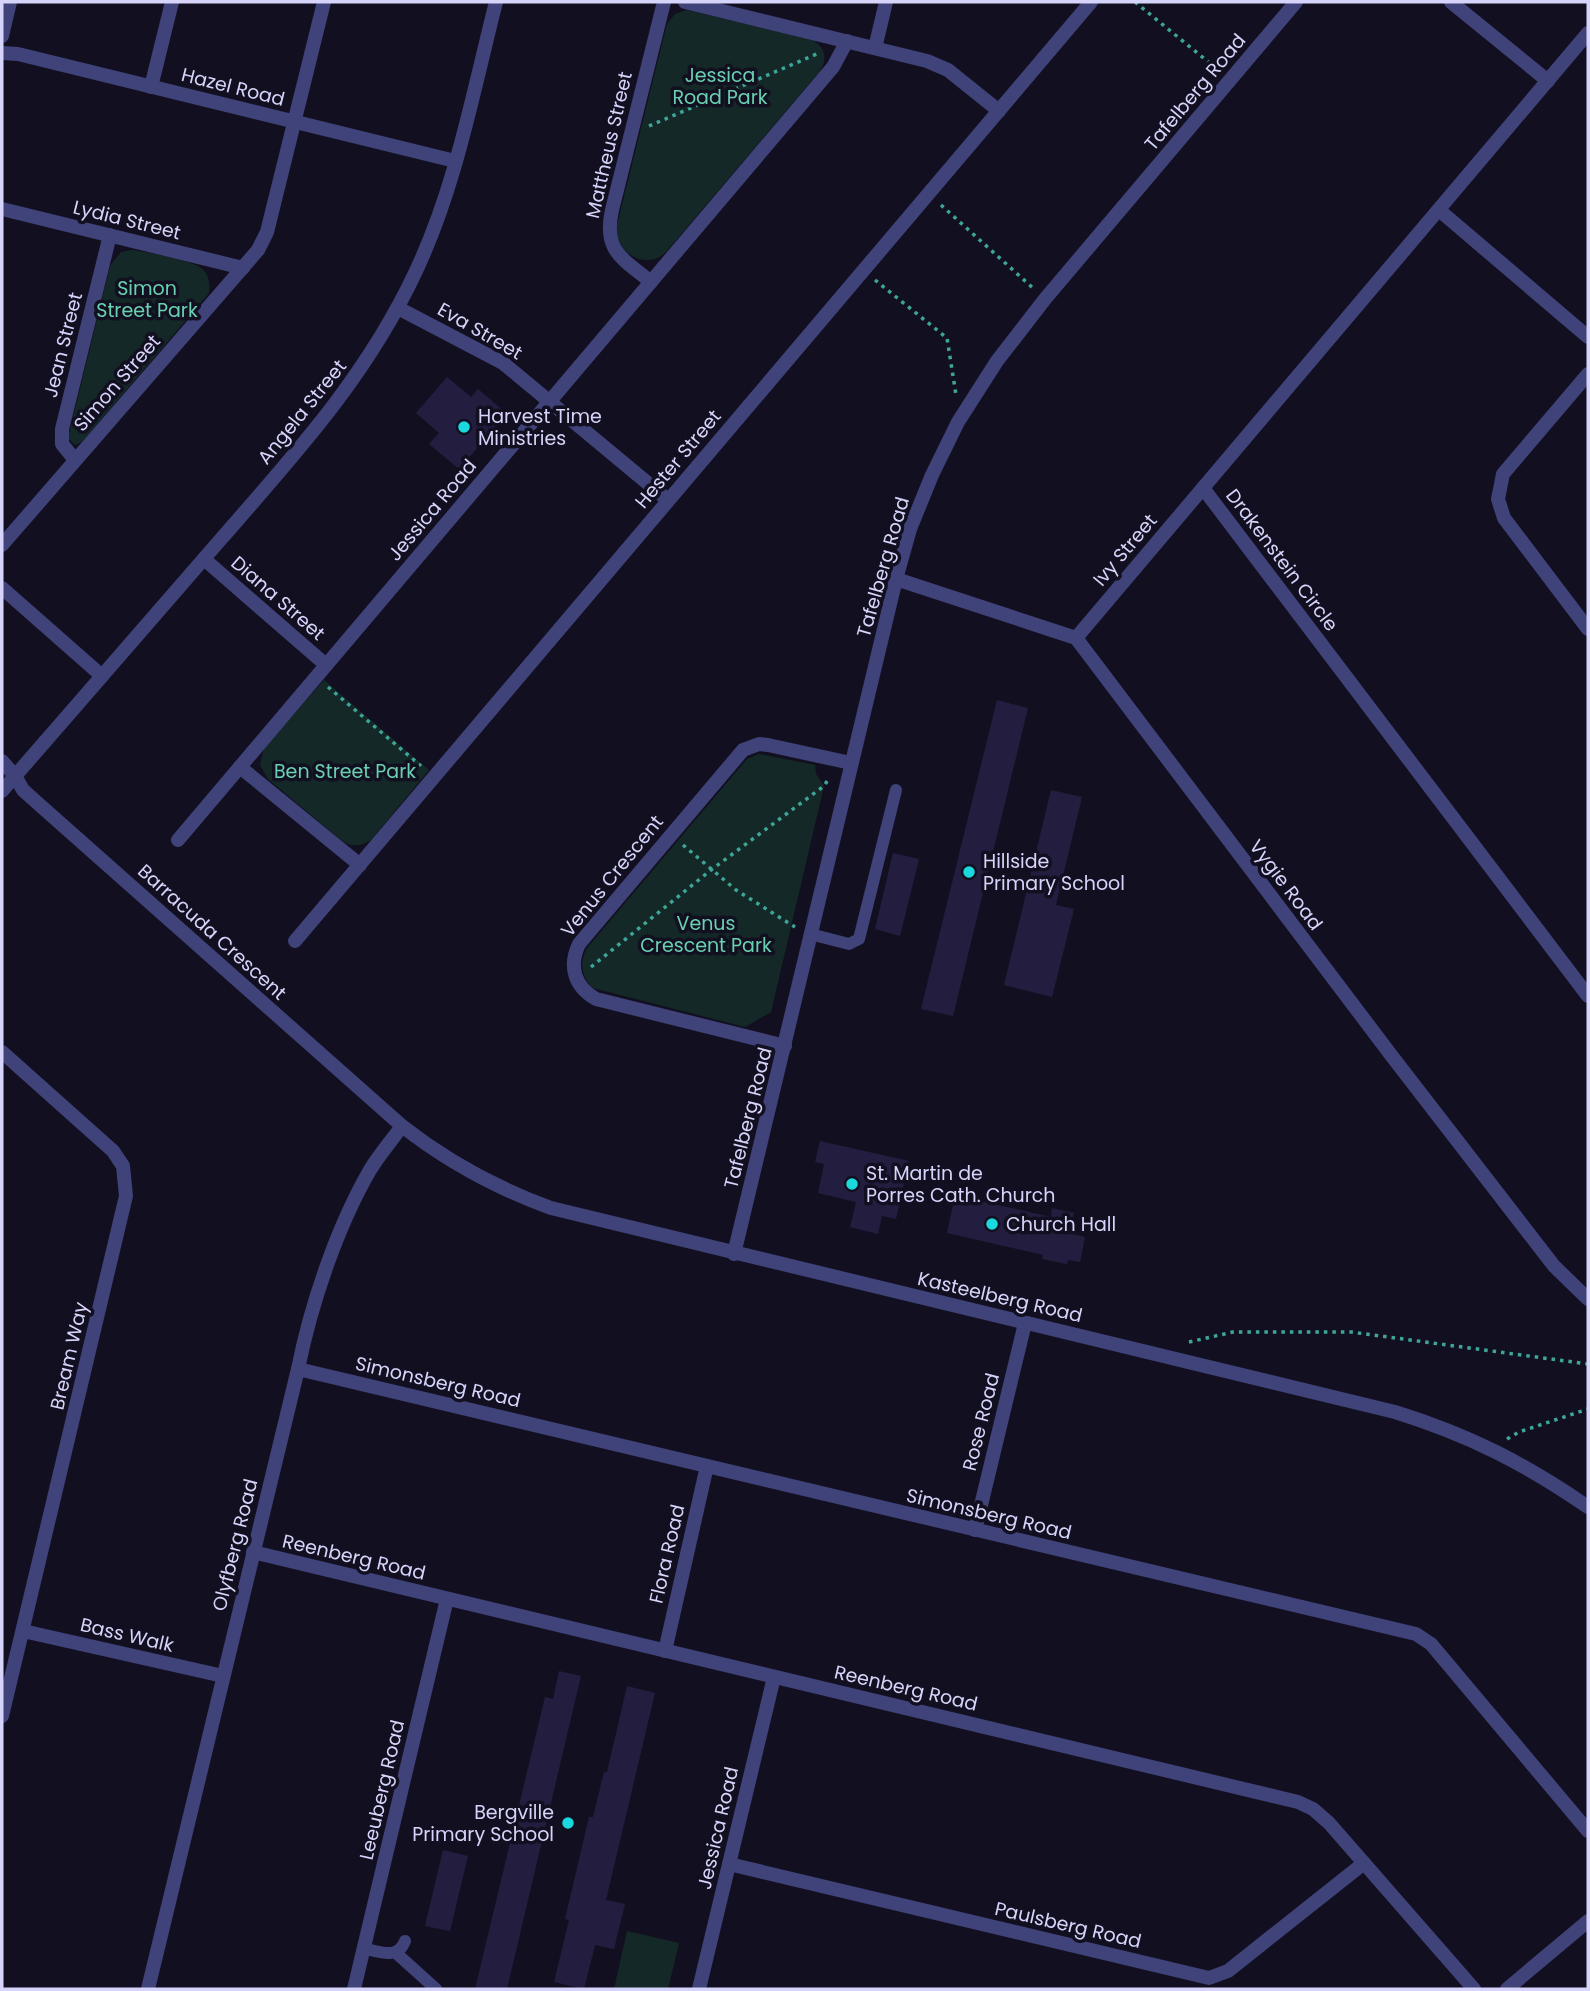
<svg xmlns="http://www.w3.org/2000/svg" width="1590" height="1991" viewBox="0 0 1590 1991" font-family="Poppins,sans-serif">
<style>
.green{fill:#142927}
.building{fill:#231e3f}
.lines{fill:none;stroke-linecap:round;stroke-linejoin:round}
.path{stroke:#3da698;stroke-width:3.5;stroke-dasharray:3.5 5;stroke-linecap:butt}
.service{stroke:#40427a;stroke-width:12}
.minor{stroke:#40427a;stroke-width:14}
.tertiary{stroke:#40427a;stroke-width:14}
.poi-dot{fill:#1bd8df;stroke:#121020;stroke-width:2.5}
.labels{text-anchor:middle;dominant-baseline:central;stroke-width:7;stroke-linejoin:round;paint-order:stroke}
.park-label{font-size:19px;fill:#69d1b0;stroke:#121020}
.street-label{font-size:19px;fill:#d6d4fa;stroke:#121020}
.poi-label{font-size:19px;fill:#d6d4fa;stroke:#121020;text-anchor:start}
</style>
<rect width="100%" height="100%" fill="#121020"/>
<g class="green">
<path d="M687,10L812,40C825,47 828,58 820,71L666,252C646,272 613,252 617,225L667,24L675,14Z"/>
<path d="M131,250C144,251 192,261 201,268C209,274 210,283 209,293L82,442L75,445L68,438L110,266L121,252Z"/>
<path d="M324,680L429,770L371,840C360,847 351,847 341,840L268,779L260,765L264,748Z"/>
<path d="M759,754L815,765L816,774L824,786L771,1012L745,1027L593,988C581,976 579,963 587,948L747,759Z"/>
<path d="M627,1931L679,1943L668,1989H614Z"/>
</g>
<g class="building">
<path d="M447,377L471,397L478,389L505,412L498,420L500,422L459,469L429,444L439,433L416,413Z"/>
<path d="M997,700L1028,708L953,1016L921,1009Z"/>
<path d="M1051,790L1082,797L1056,905L1074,909L1052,997L1004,985Z"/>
<path d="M893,853L919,859L900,936L875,929Z"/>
<path d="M820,1141L909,1161L896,1219L882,1216L878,1234L850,1227L856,1202L818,1193L824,1164L815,1162Z"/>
<path d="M955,1195L1051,1217L1052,1208L1074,1213L1069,1233L1085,1237L1080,1262L1068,1260L1067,1264L1042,1259L1043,1255L947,1233Z"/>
<path d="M559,1671L581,1676L507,1989H475L545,1697L553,1699Z"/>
<path d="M627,1686L655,1693L606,1900L625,1904L614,1949L595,1945L584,1989L554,1982L569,1920L565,1919L589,1817H593L604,1772H607Z"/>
<path d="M443,1850L468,1856L450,1931L425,1926Z"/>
</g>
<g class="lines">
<g class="path">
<path d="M1135,2L1217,69"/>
<path d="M649,126L819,53"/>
<path d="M941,205L1034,289"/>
<path d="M875,280L947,338L956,395"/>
<path d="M328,687L421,766"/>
<path d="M683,845L736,890L795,927"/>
<path d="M591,967L711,870L824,786L829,778"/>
<path d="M1189,1342L1233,1332H1351L1588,1364"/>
<path d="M1507,1439L1519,1432L1588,1409"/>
</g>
<g class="service">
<path d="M810,934L849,944L859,939L896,790"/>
<path d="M363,1948C379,1952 398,1960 405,1941"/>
<path d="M396,1953L436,1989"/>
</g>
<g class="minor">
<path d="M685,2L927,61L948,70L999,111"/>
<path d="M1451,2L1548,81"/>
<path d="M2,36L10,2"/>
<path d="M875,48L886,2"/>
<path d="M2,53L18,54L455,161"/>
<path d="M151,87L172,2"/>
<path d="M2,209L243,268"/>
<path d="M1439,210L1588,337"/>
<path d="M651,282C622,258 603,251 612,210L664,2"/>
<path d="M398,308L503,363L668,500"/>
<path d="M1588,374L1503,474L1498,499L1504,518L1588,629"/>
<path d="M75,460L62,444V429L110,235"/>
<path d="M1203,488L1588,996"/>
<path d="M2,545L258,250L267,232L324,2"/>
<path d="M204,559L326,665"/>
<path d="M896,579L1076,638L1391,1055L1554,1266L1588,1299"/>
<path d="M2,588L102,676"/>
<path d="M1076,638L1588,33"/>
<path d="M2,761L15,776"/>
<path d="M240,767L360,865"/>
<path d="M178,840L833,67L847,41"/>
<path d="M295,941L1091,2"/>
<path d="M785,1046L596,999C575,987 568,967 579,944L743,750L759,744L768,745L851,763"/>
<path d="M2,1052L113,1151L123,1166L126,1196L2,1716"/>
<path d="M734,1254L896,579L910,529L932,475L958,422L997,361L1045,299L1296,2"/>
<path d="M298,1369L1416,1634L1431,1644L1588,1831"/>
<path d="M975,1530L1025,1323"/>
<path d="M253,1552L1298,1802L1313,1809L1329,1823L1474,1989"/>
<path d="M23,1631L223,1676"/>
<path d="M665,1651L707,1466"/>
<path d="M729,1864L1209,1978L1228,1971L1364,1863"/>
<path d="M148,1989L298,1369C311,1304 337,1227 370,1170C379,1155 392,1140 402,1126"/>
<path d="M354,1989L447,1599"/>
<path d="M699,1989L774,1677"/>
<path d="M1507,1989L1588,1921"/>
</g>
<g class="tertiary">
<path d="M15,776L23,790L42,807L402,1126C448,1162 496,1188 551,1208L1395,1412C1469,1435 1524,1463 1588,1507"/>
<path d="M2,791C75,707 148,624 221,539C296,453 367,376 416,271C456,186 473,92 496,2"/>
</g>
</g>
<g class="poi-dot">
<circle cx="464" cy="427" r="7"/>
<circle cx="969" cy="872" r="7"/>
<circle cx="852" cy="1184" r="7"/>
<circle cx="992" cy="1224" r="7"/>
<circle cx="568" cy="1823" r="7"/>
</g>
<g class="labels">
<g class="park-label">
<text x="720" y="75">Jessica<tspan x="720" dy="22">Road Park</tspan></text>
<text x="147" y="288">Simon<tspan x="147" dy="22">Street Park</tspan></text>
<text x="345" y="771">Ben Street Park</text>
<text x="706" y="923">Venus<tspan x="706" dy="22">Crescent Park</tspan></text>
</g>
<g class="street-label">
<text transform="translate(233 87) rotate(14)">Hazel Road</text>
<text transform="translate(1195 92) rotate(-50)">Tafelberg Road</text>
<text transform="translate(609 145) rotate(-77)">Mattheus Street</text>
<text transform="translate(127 220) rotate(14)">Lydia Street</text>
<text transform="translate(480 331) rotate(30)">Eva Street</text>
<text transform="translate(63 345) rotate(-76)">Jean Street</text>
<text transform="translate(117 383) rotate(-49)">Simon Street</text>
<text transform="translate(302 412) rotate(-51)">Angela Street</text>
<text transform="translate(678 459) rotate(-50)">Hester Street</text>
<text transform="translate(432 510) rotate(-50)">Jessica Road</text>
<text transform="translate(1125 550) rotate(-50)">Ivy Street</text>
<text transform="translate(1282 560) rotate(53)">Drakenstein Circle</text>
<text transform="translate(883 567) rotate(-74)">Tafelberg Road</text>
<text transform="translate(278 598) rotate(41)">Diana Street</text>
<text transform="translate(612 876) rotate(-51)">Venus Crescent</text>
<text transform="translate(1286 885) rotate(53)">Vygie Road</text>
<text transform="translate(212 932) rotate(42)">Barracuda Crescent</text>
<text transform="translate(748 1118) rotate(-76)">Tafelberg Road</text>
<text transform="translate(1000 1297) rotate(13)">Kasteelberg Road</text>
<text transform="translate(69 1356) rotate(-77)">Bream Way</text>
<text transform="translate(438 1382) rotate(13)">Simonsberg Road</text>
<text transform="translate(981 1422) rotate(-76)">Rose Road</text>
<text transform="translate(989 1514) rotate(13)">Simonsberg Road</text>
<text transform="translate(235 1545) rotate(-76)">Olyfberg Road</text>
<text transform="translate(667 1554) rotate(-77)">Flora Road</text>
<text transform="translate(354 1557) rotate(13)">Reenberg Road</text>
<text transform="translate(127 1635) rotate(13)">Bass Walk</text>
<text transform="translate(906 1688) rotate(13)">Reenberg Road</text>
<text transform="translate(382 1790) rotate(-77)">Leeuberg Road</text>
<text transform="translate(718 1828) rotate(-77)">Jessica Road</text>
<text transform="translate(1068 1925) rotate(13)">Paulsberg Road</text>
</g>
<g class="poi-label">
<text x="478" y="416">Harvest Time<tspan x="478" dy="22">Ministries</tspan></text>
<text x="983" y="861">Hillside<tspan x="983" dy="22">Primary School</tspan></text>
<text x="866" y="1173">St. Martin de<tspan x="866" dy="22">Porres Cath. Church</tspan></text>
<text x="1006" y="1224">Church Hall</text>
<text x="554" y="1812" text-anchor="end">Bergville<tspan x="554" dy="22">Primary School</tspan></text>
</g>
</g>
<rect width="1590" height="1991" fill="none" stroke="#d6d4fa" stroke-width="7"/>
</svg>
